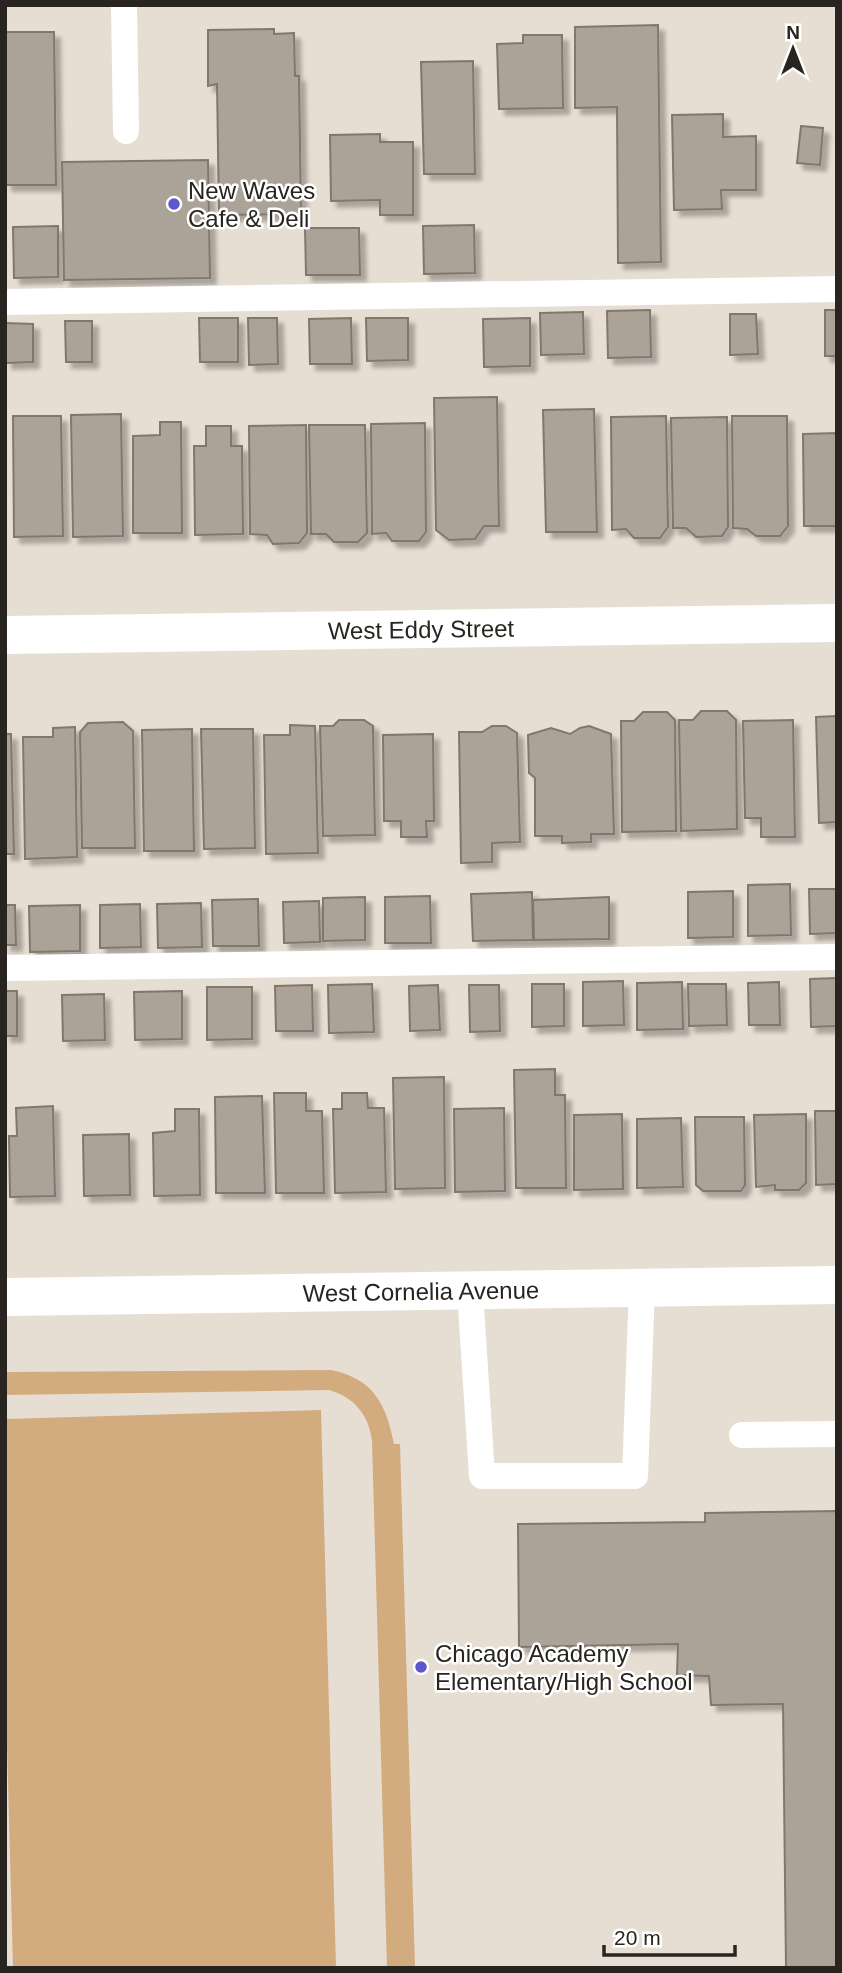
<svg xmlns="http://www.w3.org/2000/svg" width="842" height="1973" viewBox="0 0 842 1973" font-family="Arial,sans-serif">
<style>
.green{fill:#d2ac7f}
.building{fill:#aca398;stroke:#80776d;stroke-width:2;filter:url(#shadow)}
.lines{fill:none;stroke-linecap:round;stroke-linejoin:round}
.lane{stroke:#fff;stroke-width:26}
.street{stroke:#fff;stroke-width:38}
.poi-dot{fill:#5f55cd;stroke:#fff;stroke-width:2.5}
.labels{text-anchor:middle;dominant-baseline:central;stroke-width:5;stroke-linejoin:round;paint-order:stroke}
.poi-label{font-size:24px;fill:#282420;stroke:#fff;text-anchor:start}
.street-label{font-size:24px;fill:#282420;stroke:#fff}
</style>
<defs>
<filter id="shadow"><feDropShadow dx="6" dy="6" stdDeviation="2" flood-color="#0004"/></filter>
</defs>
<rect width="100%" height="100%" fill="#e7ded3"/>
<g class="green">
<path d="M331,1370C374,1379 386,1404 394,1444H400L415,1968H387L372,1441C369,1415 354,1397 329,1390L5,1395V1372Z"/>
<path d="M321,1410L336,1968H13L5,1672V1419Z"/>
</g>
<g class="building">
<path d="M658,25L661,262L618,263L617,107L575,108V27Z"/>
<path d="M274,29V34L294,33L295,76H299L301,214L219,215L217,84L208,86V30Z"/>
<path d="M5,32H54L56,185H6Z"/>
<path d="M523,35H562L563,108L499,109L497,44L523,43Z"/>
<path d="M473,61L475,174H424L421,62Z"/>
<path d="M723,114V137L756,136V190H721L722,209L674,210L672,115Z"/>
<path d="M801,126L823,128L820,165L797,163Z"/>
<path d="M380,134V142H413V215H380V200L331,201L330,135Z"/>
<path d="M208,160L210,278L64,280L62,162Z"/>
<path d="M474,225L475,273L424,274L423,226Z"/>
<path d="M58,226V277L14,278L13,227Z"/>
<path d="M305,228H359L360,275H306Z"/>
<path d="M650,310L651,357L608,358L607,311Z"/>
<rect x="825" y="310" width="12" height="46"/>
<path d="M583,312L584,354L541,355L540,313Z"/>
<path d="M730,314H756L758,354L730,355Z"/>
<path d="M199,318H238V362H200Z"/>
<path d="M248,318H277L278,364L249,365Z"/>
<path d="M351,318L352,364H310L309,319Z"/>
<path d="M366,318H408V360L367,361Z"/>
<path d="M530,318V366L484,367L483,319Z"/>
<path d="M65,321H92V362H66Z"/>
<path d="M5,323L33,324V362L6,363Z"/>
<path d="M497,397L499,526H484L475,539L449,540L436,530L434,398Z"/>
<path d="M594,409L597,532H546L543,410Z"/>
<path d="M121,414L123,536L73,537L71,415Z"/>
<path d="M13,416H61L63,536L14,537Z"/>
<path d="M666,416L668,527L660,538H634L626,529L612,530L611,417Z"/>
<path d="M732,416H787L788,526L780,536H756L747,529L733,528Z"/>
<path d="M727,417L728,527L722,536L696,537L686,528H673L671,418Z"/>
<path d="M160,422H181L182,533H133V436L160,435Z"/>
<path d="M425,423L426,532L419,541H392L386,533L372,534L371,424Z"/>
<path d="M306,425L307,533L299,543L273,544L267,535L250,534L249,426Z"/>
<path d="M309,425H365L367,533L358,542H334L326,534H311Z"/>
<path d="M206,426H231V446H242L243,534L195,535L194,446H206Z"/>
<path d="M837,433V526H804L803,434Z"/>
<path d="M701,711H727L736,720L737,829L681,831L679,720H693Z"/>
<path d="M643,712H667L675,720L676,831L622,832L621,721H634Z"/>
<path d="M837,716V822L819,823L816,717Z"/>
<path d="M339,720H364L373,726L375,835L323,836L320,726H333Z"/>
<path d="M793,720L795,837H761V818H745L743,721Z"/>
<path d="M123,722L133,731L135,848H82L80,732L88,723Z"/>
<path d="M290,725L315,726L318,853L266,854L264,735H290Z"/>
<path d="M492,726H506L517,733L520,842L492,843V862L461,863L459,732H482Z"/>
<path d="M589,726L611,734L614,834H591V842L562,843V836H535V778L529,773L528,735L551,728L570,734L580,728Z"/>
<path d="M75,727L77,857L25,859L23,737H53V728Z"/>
<path d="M192,729L194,851H144L142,730Z"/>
<path d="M201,729H253L255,848L204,849Z"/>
<path d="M5,734H11L14,854H5Z"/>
<path d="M433,734L434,821H426L427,837H401V821H384L383,735Z"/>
<path d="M790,884L791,935L748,936V885Z"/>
<path d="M809,889H837V933L810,934Z"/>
<path d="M733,891V937L688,938V892Z"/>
<path d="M532,892L533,940L473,941L471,894Z"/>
<path d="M430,896L431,943H385V897Z"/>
<path d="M365,897V940L323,941V898Z"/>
<path d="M609,897V939L534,940L533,900Z"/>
<path d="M258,899L259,946H213L212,900Z"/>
<path d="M319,901L320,942L284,943L283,902Z"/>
<path d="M201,903L202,947L158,948L157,904Z"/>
<path d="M140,904L141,947L100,948V905Z"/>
<path d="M5,905H15L16,945H5Z"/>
<path d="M80,905V951L30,952L29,906Z"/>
<path d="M837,978V1026L811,1027L810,979Z"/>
<path d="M623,981L624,1025L583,1026V982Z"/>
<path d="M682,982L683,1029L637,1030V983Z"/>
<path d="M779,982L780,1025H749L748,983Z"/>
<path d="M372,984L374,1032L329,1033L328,985Z"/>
<path d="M532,984H564V1026L532,1027Z"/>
<path d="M688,984H726L727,1025L689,1026Z"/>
<path d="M312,985L313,1031H276L275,986Z"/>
<path d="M438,985L440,1030L410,1031L409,986Z"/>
<path d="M469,985H499L500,1031L470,1032Z"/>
<path d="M207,987H252V1039L207,1040Z"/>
<rect x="5" y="991" width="12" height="45"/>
<path d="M182,991V1039L135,1040L134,992Z"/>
<path d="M104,994L105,1040L63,1041L62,995Z"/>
<path d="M555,1069V1095H565L566,1188H516L514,1070Z"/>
<path d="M444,1077L445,1188L395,1189L393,1078Z"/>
<path d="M274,1093H306V1111H322L324,1193H276Z"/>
<path d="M342,1093H367L368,1108H384L386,1192L335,1193L333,1109H342Z"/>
<path d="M262,1096L265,1193H216L215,1097Z"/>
<path d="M53,1106L55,1196L10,1197L9,1136H17L16,1108Z"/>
<path d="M504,1108L505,1191L455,1192L454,1109Z"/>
<path d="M175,1109H199L200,1195L154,1196L153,1133L175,1131Z"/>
<path d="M815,1111H837V1184L816,1185Z"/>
<path d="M622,1114L623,1189L574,1190V1115Z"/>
<path d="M806,1114V1183L799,1190H775V1185L756,1187L754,1115Z"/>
<path d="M695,1117H744L745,1185L741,1191H703L696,1185Z"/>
<path d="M681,1118L683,1187L637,1188V1119Z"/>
<path d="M129,1134L130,1195L84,1196L83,1135Z"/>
<path d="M837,1511V1968H786L783,1704L711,1705L709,1676L677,1675L678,1644L519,1647L518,1524L705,1522V1513Z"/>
</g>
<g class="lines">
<g class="lane">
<path d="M124,5L126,131"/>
<path d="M5,302L837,289"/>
<path d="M5,968L837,957"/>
<path d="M470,1291L482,1476H635L642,1288"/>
<path d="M742,1435L837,1434"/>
</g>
<g class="street">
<path id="s1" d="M5,635L837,623"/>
<path id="s2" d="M5,1297L837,1285"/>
</g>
</g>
<g class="poi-dot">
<circle cx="174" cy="204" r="7"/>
<circle cx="421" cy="1667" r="7"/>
</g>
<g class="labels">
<g class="poi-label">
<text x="188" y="190">New Waves<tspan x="188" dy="28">Cafe &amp; Deli</tspan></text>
<text x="435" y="1653">Chicago Academy<tspan x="435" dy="28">Elementary/High School</tspan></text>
</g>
<g class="street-label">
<text stroke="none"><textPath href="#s1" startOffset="416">West Eddy Street</textPath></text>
<text stroke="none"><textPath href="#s2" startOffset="416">West Cornelia Avenue</textPath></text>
</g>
</g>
<rect width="842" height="1973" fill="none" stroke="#282420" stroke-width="14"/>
<g transform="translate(793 49)" stroke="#ffffff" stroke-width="5" paint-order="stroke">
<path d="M0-5L12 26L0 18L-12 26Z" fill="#282420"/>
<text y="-10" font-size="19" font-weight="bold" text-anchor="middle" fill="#282420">N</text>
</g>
<path d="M604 1945v10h131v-10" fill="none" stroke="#282420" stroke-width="3.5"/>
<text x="614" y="1945" font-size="21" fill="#282420" stroke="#ffffff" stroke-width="5" paint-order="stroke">20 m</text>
</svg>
